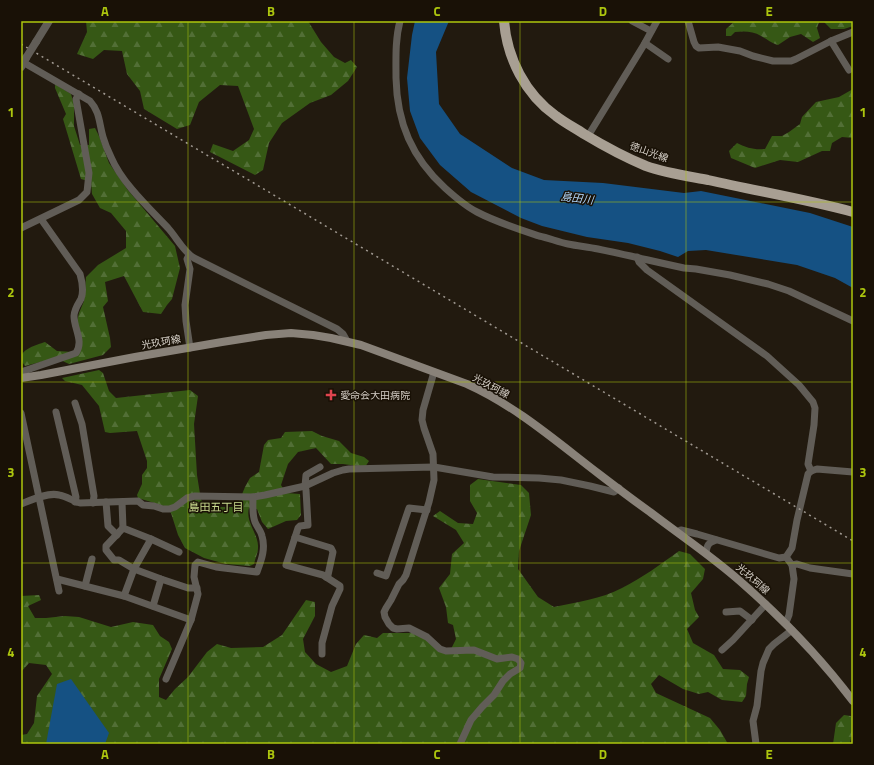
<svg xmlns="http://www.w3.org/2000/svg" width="874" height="765" viewBox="0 0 874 765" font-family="'Titillium Web','Noto Sans JP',sans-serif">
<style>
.forest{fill:url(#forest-firs)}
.water{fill:#155183}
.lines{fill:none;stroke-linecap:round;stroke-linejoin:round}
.minor{stroke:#615d57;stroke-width:7}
.tertiary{stroke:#615d57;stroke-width:8}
.secondary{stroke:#898279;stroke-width:8}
.primary{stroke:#a89f93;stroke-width:10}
.rail{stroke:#a09991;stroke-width:1.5;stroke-dasharray:2 4;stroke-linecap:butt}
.tertiary-bridge{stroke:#615d57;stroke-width:8}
.grid{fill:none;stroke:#adc60e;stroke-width:1;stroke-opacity:0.55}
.health-dot{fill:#e0444e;stroke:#191106;stroke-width:1.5}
.labels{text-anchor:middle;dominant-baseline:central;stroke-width:3;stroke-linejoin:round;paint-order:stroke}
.street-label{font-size:10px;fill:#d6d0c8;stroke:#191106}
.poi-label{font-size:10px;fill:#d6d0c8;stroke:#191106;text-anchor:start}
.water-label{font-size:11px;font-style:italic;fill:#b0d4f7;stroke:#191106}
.neighbourhood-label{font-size:11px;fill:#cadb8f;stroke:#191106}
.neatline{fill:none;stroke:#adc60e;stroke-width:1.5}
.grid-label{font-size:13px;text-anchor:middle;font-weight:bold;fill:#adc60e}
</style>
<defs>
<pattern id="forest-firs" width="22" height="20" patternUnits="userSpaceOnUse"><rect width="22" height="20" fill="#365815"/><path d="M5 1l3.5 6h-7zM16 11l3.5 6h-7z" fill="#526f36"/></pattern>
</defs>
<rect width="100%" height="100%" fill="#221a0f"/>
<g class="forest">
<path d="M86,21H308L321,42L334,57L345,63L351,60L357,67L348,81L331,95L310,103L282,123L269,143L263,170L255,175L210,152L213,144L233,151L249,140L254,129L238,86L220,85L199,102L190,125L177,129L144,109L140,91L127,74L122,51L104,50L93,59L77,54L87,32Z"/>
<path d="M735,21H853V26L844,29H831L824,22H819L817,28L820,38L813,42L801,34L790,37L778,45C771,43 767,39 761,36C753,31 744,31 735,32L731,36H726V29Z"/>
<path d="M55,84L71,94L74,104V126L80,145H89V129L95,128L99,136L109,163L127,189L175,246L180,268L172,299L167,305L161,314L143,312L124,276L105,282L108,301L103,307L110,338L111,347L103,355L69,364L56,358L25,366C13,351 34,346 45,342L57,351L73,352L81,349L77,321L79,313L84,301L86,277L98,265L126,248V231L111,213L100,208L92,194L91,182L81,179L63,119L66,114L55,88Z"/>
<path d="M853,89V138L842,137L832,143L830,151H822L798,162L780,160L755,168L731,158L729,151L737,143C747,148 754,150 765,149L772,136H782L789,132L800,124L802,117L816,102L839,97Z"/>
<path d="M99,370L103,373L109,391L116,398L190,390L198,396L194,424L197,475L201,500L208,507H234L238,504L245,487L250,478L259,472L264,445L268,440L281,438L285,432L312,431L322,436L339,441L351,453L364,457L369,461L365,467L343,464H331L316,448L298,452L288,464L281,485L286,493L300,494L301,515L297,520L286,521L268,529L262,522L257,509L249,508C245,522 259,534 258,548C258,553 255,559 254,564L250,566L226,564L204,558L185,548L178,535L171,513L164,506L138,498L137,495L142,484V475L147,468V461L137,431L110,433L105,432L99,406L82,385L65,381L62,378Z"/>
<path d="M478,479L521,485L529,493L531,515L519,551L518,569L538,597L554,607C577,602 601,599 622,588C642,578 661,564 679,551L690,554L705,569L703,579L691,593L695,610L699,617L687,629L693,643L714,655L723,669L740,670L749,677L747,684L746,696L742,702L722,700L708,692L699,694L683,689L659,675L651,684L656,693L710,718L720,730L728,744H21V735L27,734L34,723L37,696L52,674L46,665L29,663L21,672V596L39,595L41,600L28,606L35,618H46L65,616L79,617L111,627L133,622L153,625L160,636L169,642L172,649L159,679V697L166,700L175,689L188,677L207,652L217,644L231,648L263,647L282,635L306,600L315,602V616L303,639L305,652L316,664L331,672L347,666L356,644L364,635L377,638L383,633H413L450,651L456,639L453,625L448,623L446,607L439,588L450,574L452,554L464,543L456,530L433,516L440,511L458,523L473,524L477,513L470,501V485Z"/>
<path d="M844,715L851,716C856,723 852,734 850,743L851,744H833L836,723Z"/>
</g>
<g class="water">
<path d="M415,21H449L436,52L439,104L460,134L512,168L544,180L603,183L684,193L701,191L810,213L853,227V288L835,278L797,265L706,250L688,251L678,257L660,251L628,243L587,237L542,226L521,218L471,192L440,165L420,138L410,111L407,78L412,35Z"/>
<path d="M71,679L109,733L105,744H46L57,684Z"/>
</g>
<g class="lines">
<g class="minor">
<path d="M400,21C395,40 396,59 396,78C397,123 412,158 445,188C455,197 465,206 477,212C496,222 518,229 539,236C549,238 558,242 568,244C578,246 588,247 598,249C627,255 656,262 684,268L696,269L730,275L768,284L789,291L853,321"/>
<path d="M632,21L651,31"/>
<path d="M688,21L694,42L696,46L699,48L718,47L740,51L753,56L773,61H791L796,59L831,41L853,32"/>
<path d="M831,41L849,70"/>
<path d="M645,43L668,59"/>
<path d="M21,61L90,101C100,112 99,123 103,137C105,144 108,151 111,157C122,183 149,208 168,228C177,238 183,251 194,258L337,329L343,334L347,341"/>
<path d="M588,136L645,43L657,21"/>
<path d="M21,228L79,200L87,192L89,173L76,99L79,94"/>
<path d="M189,255L187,259L190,269L185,305L186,321L190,348"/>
<path d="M637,257L639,262L647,270L767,356L799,385L813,402L815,408L814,425L808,464L811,471"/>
<path d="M21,372L76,353C84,341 74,329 74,316C74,310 78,304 81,299C84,291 82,281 80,274L41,219"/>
<path d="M434,372L423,410L422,420L424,428L433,454L434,480L429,502L406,575L403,580L399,584L391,600L386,608L384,612L385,617L389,624L393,628L397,629L409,628L427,637L440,649L446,651L474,650L497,659L512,657L518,659L521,663L520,668L510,674L503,681L494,695L482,707L471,720L460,744"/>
<path d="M75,403L82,424L94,496L93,503"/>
<path d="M56,412L76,497L75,502"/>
<path d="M21,413L59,591"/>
<path d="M320,467L306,475L305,486L306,490L308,525L300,526L298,528L286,565L323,575L340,586V589L332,606L322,643V654"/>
<path d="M106,502L108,526L117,535"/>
<path d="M122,502L123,528L151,539L179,552"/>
<path d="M21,504C31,500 48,492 59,495C66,496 73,501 80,503L138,501L143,505L154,506L163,509H169L175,507L187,498L195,496L253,497L265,495L305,486L333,473L343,470L349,469L434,467L493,477L539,478L561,480L590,486L614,492L619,488"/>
<path d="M123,528L106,546V550L114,560H119L134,569L161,579L188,588H197"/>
<path d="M677,532L681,530L697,534L779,558L786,557L792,548L797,520L808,474L811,471L817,469L853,472"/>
<path d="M295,537L331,548L333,552L328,575L326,577"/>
<path d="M706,553C707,545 708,543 716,540"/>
<path d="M792,565L797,564L810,568L853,574"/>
<path d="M377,573L386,576L409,508L427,510"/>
<path d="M57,579L124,596L191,620"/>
<path d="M85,586L92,559"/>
<path d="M124,596L134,569L151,539"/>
<path d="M153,606L161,579"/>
<path d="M726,612L740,611L752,620"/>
<path d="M784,622L787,620L789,615L794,579L792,565L786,557"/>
<path d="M722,650L733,640L766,604"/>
<path d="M166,679L191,620L198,594L194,577L195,565L198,562L216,567L257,572C261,561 266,549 262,536C261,531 257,527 255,522C252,514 253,505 253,497"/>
<path d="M756,744L753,721L757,706L761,671L763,663L769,649L774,644L792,630"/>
</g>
<g class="tertiary">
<path d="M36,42L49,21"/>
<path d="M21,67L26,58"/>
</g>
<path class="secondary" d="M21,378L41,375L135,357L222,342L266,335L291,333L313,335L331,338L361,345L467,384C516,406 557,442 599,474C616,487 633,500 650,512C680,535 713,557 741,582C782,618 820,657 853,701"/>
<path class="primary" d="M504,21C507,58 525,94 556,116C565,123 575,128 584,134C604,146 624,157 646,166C666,173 687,176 708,180C756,191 805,199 853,212"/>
<path class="rail" d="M21,44L853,541"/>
<path class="tertiary-bridge" d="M26,58L36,42"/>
</g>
<path class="grid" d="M188,21V744M354,21V744M520,21V744M686,21V744M21,202H853M21,382H853M21,563H853"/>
<path class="health-dot" d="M329 389h4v4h4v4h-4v4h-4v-4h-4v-4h4z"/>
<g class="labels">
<g class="street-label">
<text transform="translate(649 152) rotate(20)">徳山光線</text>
<text transform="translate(161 342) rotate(-10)">光玖珂線</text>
<text transform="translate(491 386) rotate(28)">光玖珂線</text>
<text transform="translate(753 579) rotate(41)">光玖珂線</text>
</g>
<g class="poi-label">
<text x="340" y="395">愛命会大田病院</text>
</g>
<g class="water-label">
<text transform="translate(577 198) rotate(7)">島田川</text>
</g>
<g class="neighbourhood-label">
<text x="216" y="507">島田五丁目</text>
</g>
</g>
<rect width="874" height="765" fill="none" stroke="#191106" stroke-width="44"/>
<rect x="22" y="22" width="830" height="721" class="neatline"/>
<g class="grid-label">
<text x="105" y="16">A</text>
<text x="271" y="16">B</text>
<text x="437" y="16">C</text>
<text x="603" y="16">D</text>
<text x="769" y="16">E</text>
<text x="11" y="117">1</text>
<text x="863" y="117">1</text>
<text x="11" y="297">2</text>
<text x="863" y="297">2</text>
<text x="11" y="477">3</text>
<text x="863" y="477">3</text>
<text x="11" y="657">4</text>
<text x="863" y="657">4</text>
<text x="105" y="759">A</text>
<text x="271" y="759">B</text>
<text x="437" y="759">C</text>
<text x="603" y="759">D</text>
<text x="769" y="759">E</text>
</g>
</svg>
